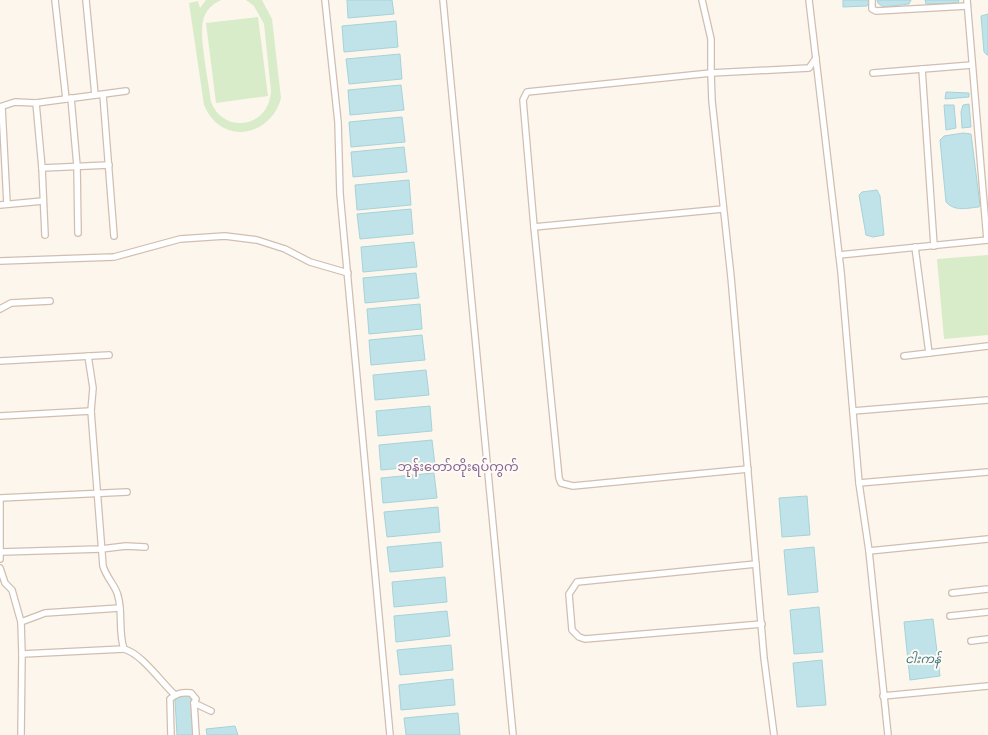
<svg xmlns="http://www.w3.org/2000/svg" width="988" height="735" viewBox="0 0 988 735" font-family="Commissioner,'Noto Sans Myanmar',sans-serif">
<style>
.green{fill:#d8ecc9}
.water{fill:#bfe3e8;stroke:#a5d3da}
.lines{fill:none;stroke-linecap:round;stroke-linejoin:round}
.street-casing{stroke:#d1beb0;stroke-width:8}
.street{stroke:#fff;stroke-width:5.5}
.labels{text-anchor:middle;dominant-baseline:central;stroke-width:4;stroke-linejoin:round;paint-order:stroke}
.water-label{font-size:12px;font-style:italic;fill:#437c86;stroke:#fffaf3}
.quarter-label{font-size:13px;fill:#846695;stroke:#fffaf3}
</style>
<rect width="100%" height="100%" fill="#fdf6ec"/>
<g class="green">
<path d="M206,0H221C212,4 205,11 203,21C199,38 209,83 211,102C224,135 269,128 271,91L264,24L254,6L246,0H262L272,19L281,98C275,123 248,140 224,128C214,123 208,114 204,105L189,3L198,1L200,8Z"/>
<path d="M258,17L268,96L216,103L206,23Z"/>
<path d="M988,255V335L944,339L937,259Z"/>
</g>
<g class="water">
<path d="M347,0H392L394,14L348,18Z"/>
<path d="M843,0H870L867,6L843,7Z"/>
<path d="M877,0H911L909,4L883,7L878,3Z"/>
<path d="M925,0H959L958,3L926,4Z"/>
<path d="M988,14V55H987L984,52L981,16Z"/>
<path d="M396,21L398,47L344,52L342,26Z"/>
<path d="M400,54L402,79L349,84L346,59Z"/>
<path d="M401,85L404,110L350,115L348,90Z"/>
<path d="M946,92L969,93V97L945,99Z"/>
<path d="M969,104L971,127L962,128L961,112L963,105Z"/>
<path d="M944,105H954L956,128L946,130Z"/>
<path d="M402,117L405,142L351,147L349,122Z"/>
<path d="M963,133L971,134L980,205L979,207C967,208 955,212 946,202L940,140L944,136Z"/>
<path d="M404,147L407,172L353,177L351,152Z"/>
<path d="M409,180L411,205L357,210L355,185Z"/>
<path d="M877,190L880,196L884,235L873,237L866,235L859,195L862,192Z"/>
<path d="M411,209L413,234L360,239L357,214Z"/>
<path d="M414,242L417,267L363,272L361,247Z"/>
<path d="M416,273L419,298L365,303L363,278Z"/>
<path d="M420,304L422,329L369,334L367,309Z"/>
<path d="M422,335L425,360L371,365L369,340Z"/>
<path d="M426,370L429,395L375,400L373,375Z"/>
<path d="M430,406L432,431L378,436L376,411Z"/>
<path d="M432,440L435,465L381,470L379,445Z"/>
<path d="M434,473L437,498L383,503L381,478Z"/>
<path d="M807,496L810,535L782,537L779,498Z"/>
<path d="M438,507L440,532L387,537L384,512Z"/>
<path d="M441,542L443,567L390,572L387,547Z"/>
<path d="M814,547L818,592L788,595L784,550Z"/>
<path d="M445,577L447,602L394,607L392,582Z"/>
<path d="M819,607L823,652L794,654L790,610Z"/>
<path d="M447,611L450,636L396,642L394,616Z"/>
<path d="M933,619L940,676L910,680L904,622Z"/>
<path d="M451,645L453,670L400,675L397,650Z"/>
<path d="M822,660L826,705L797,707L793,663Z"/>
<path d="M453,679L455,705L401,710L399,685Z"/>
<path d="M180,695H188L191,698L193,735H177L175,699Z"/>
<path d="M458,713L460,735H406L404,718Z"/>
<path d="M235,726L238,735H207L206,729Z"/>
</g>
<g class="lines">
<defs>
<g id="street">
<path d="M55,0L66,99"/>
<path d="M86,0L95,95"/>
<path d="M325,0L338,122L340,194L390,735"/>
<path d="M443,0L513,735"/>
<path d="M702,0L711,39V73H713"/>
<path d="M809,0L841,272L859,483L869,551L888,735"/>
<path d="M872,0V9L876,11L967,6"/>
<path d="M967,0L987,240"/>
<path d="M922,69L934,246"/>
<path d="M711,73L527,92L523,100L534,227L723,209"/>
<path d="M873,73L972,65"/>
<path d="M103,95L114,236"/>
<path d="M71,98L77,166L78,233"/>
<path d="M36,103L42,168L45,235"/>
<path d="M0,107L15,102L36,103L126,91"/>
<path d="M2,107L7,204"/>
<path d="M42,168L109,165"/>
<path d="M0,205L43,201"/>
<path d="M534,227L559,478L561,483L573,486L748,469"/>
<path d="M839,255L988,240"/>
<path d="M0,261L114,257L180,239L225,236L257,240L285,249L310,262L348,273"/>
<path d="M0,309L11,303L50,301"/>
<path d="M929,353L988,346"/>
<path d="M88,356L93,388L91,411"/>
<path d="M904,356L929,353L915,247"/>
<path d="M0,361L109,355"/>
<path d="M853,411L988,400"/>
<path d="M0,416L91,411L103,566C107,579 116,586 118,596C123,613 118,632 124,649C142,654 160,681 175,695"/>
<path d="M859,483L988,472"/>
<path d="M0,498L127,492"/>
<path d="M0,499V559"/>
<path d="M869,551L988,539"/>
<path d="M1,552L101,549L126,546L145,547"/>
<path d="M756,564L577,582L569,594L572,630L579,637L585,639L762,624"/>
<path d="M0,568L5,583L12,590L21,622L22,654L21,735"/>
<path d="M952,593L988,589"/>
<path d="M950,616L988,612"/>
<path d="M21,622L45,613L120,608"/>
<path d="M971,641L988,639"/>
<path d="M22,654L124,649"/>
<path d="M883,696L988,686"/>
<path d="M194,703L211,711"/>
<path d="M171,735L170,699C177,693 182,692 191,693L196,699L194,703L196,735"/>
<path d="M774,735L764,658L731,277L712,101L711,73L809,68L816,58"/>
</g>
</defs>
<use href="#street" class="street-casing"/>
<use href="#street" class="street"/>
</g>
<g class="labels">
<g class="water-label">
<text x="923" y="658">ငါးကန်</text>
</g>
<g class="quarter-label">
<text x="458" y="466">ဘုန်းတော်တိုးရပ်ကွက်</text>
</g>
</g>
</svg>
